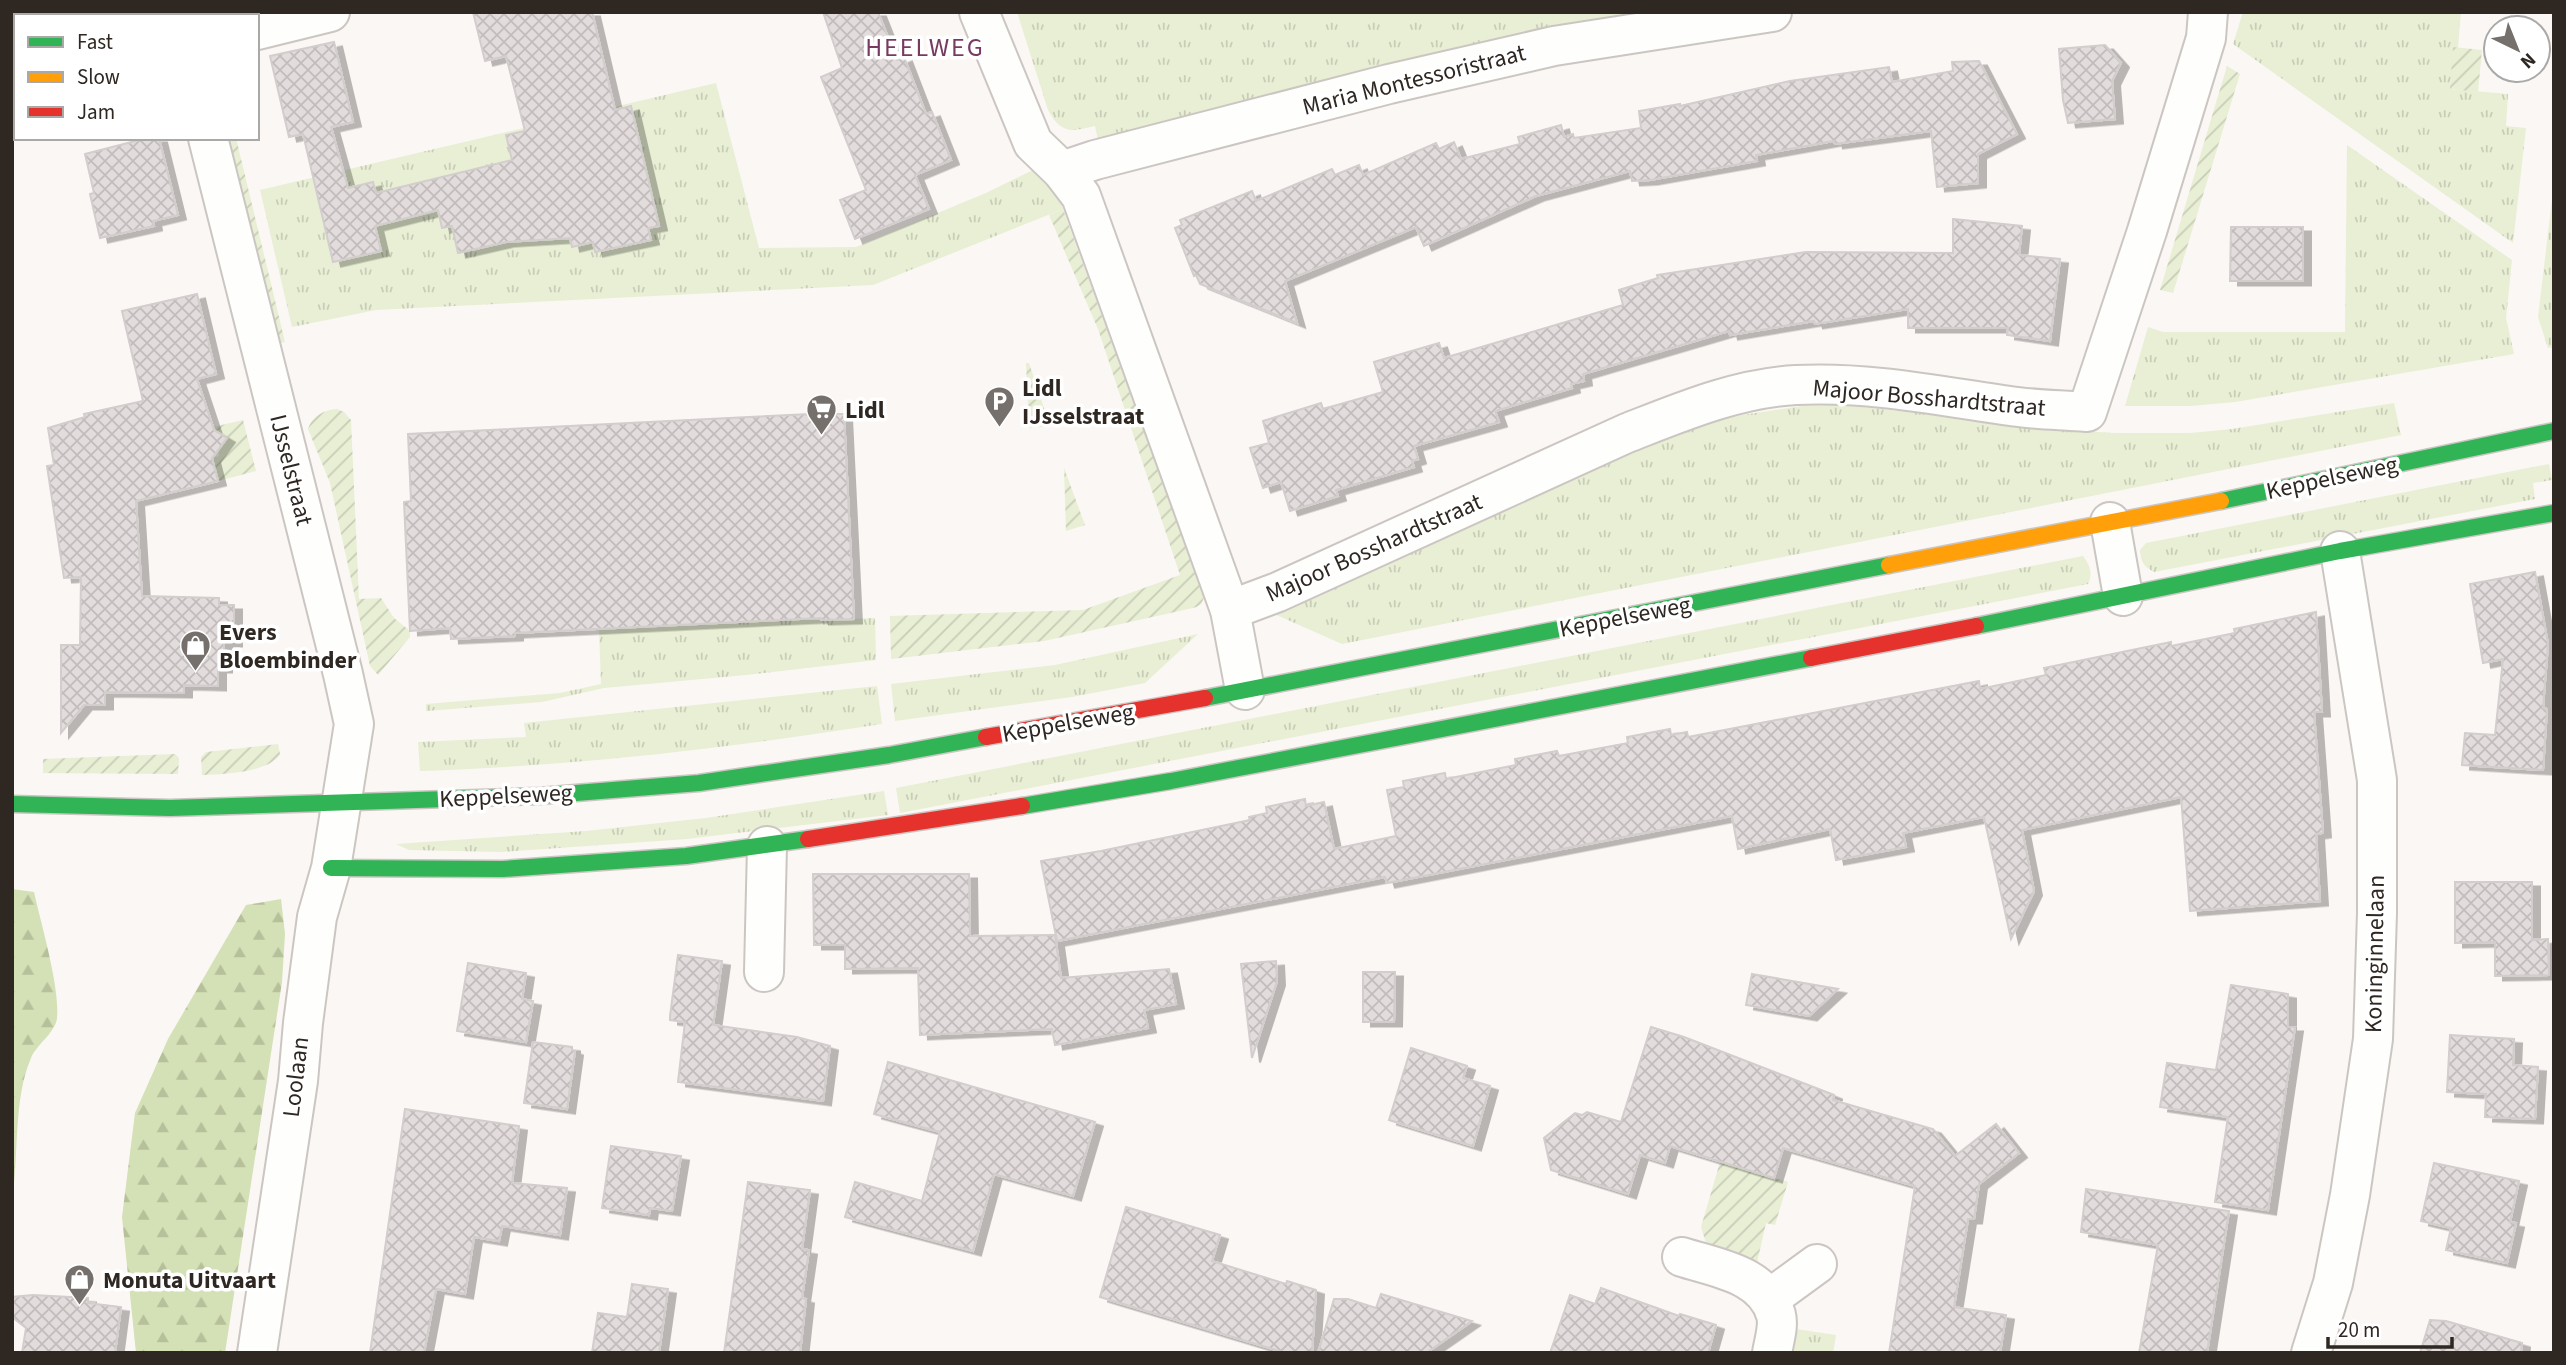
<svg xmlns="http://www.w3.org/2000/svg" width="2566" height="1365" viewBox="0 0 2566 1365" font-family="'Source Sans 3',sans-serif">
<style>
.grass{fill:url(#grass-tufts)}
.forest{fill:url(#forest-firs)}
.garden{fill:url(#garden-furrows)}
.building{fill:url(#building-cross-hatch);stroke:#d3cdce;stroke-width:2;filter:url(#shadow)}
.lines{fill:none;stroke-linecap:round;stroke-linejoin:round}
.street-casing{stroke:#ccc6c2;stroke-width:42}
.fast-casing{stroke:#ccc6c2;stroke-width:19}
.slow-casing{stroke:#ccc6c2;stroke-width:19}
.jam-casing{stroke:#ccc6c2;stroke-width:19}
.street{stroke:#fefefd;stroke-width:38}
.fast{stroke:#30b455;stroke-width:16}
.slow{stroke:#ff9f0a;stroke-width:16}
.jam{stroke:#e5322d;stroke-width:16}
.labels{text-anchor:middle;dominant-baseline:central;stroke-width:7;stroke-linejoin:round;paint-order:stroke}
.street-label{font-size:24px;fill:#2e2722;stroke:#fff}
.poi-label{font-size:24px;font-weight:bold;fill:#2e2722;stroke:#fff;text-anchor:start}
.neighbourhood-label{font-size:26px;letter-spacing:2px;fill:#773a62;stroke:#fff}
</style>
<defs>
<pattern id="grass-tufts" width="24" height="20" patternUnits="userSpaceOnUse" patternTransform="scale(1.75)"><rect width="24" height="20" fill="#e8efd4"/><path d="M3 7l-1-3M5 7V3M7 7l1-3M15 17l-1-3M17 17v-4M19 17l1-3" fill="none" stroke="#c7cdb6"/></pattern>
<pattern id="forest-firs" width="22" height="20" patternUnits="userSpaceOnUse" patternTransform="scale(1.75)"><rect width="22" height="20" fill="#d4e0b5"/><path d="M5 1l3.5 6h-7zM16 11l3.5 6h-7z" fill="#b6c09b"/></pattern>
<pattern id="garden-furrows" width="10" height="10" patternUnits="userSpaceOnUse" patternTransform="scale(1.75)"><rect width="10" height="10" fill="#e8efd4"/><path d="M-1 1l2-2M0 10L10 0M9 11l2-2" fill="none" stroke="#c7cdb6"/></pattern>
<pattern id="building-cross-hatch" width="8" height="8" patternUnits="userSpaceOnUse" patternTransform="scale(1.75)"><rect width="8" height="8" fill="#e2dcdc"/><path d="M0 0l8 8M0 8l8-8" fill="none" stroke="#c2bdbc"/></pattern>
<filter id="shadow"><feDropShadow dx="8" dy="4.5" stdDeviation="0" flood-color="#0004"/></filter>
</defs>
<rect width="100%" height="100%" fill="#fbf7f4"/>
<g class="grass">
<path d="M1017,12H1637L1638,16L1098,140L1095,126C1071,132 1061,134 1048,110Z"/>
<path d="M2243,12H2461L2458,48L2454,47L2450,89L2508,94L2506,126L2526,128L2513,243L2233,44Z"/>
<path d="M716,83L759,248L856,247L986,193L1033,170L1058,195L1063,209L873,285L376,310L292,327L260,190Z"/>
<path d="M2347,145L2512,260L2506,318L2514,354L2235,402L2191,406H2125L2148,327L2163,332H2345Z"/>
<path d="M2554,183V347L2548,348L2538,317Z"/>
<path d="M2394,403L2401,435L1342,644L1272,613L1619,455L1716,419L1802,406L1845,405L2070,430L2114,433H2191L2232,429Z"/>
<path d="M2549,464L2552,480L2533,483L2535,499L2154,572C2143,566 2141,562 2140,550L2146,543Z"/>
<path d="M2083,556C2090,565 2093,574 2088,584L900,813L896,788Z"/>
<path d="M821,618L822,620L875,618L876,660L746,675L604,688L542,702L426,711V704L560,693L601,684L599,629Z"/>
<path d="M1198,634L1145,683L1072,697L895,721L891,684L1055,665Z"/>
<path d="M877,686L882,724C728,748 577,766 420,771L418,742L526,737L524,723Z"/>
<path d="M884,791L888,815L687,839L502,852L409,850L396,844L586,831L706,818Z"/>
<path d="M1796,1329L1836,1335L1833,1353H1783Z"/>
</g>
<g class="forest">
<path d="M12,889L34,892C41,924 60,987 57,1018C56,1032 36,1045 31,1058C13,1099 19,1157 12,1201Z"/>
<path d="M281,899L285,934L282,982L225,1353H136L122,1217L135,1113L168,1039L246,905Z"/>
</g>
<g class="garden">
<path d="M2453,47L2482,50L2478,92L2450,89Z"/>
<path d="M2227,66L2240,74L2173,293L2160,290Z"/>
<path d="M229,138H236L285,342L281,343L276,338Z"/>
<path d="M1063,209L1204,597C1202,604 1200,606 1193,608L1044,641L891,659L890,616L1083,610L1180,575L1098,329L1049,215Z"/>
<path d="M1026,363H1029L1050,426L1029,428Z"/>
<path d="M337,409L344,412L351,420L359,599L381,598L394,618L410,631V637L378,675L370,666L330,483L308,429C312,416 324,410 337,409Z"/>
<path d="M243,420L256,471L218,481L212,458L219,456L218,450L222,444L213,427Z"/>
<path d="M1064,468L1085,525L1066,531Z"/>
<path d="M278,744L280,754C269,773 222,774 202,775L201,757L206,752Z"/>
<path d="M175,754L179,758L178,774L43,773V759Z"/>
<path d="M1720,1162L1788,1182L1775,1225L1766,1223L1756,1267L1707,1246L1701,1227Z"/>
</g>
<g class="building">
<path d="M473,12H592L615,110L631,106L659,226L648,228L651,240L595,252L593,242L572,247L570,238L506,242L458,253L452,226L442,228L438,210L375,226L381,251L333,262L303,134L289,137L270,56L334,42L353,122L331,127L348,188L373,182L376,193L512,160L506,135L525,131L506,56L485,61Z"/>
<path d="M823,12H878L897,60L904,57L926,114L932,112L951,160L915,175L929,209L855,239L840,200L866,190L821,77L842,68Z"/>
<path d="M2105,45L2121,63L2112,81L2115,119L2068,123L2063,100L2059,49Z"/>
<path d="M1979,61L2017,134L1978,154V183L1937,187L1931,131L1835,144L1834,141L1756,155L1757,161L1650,180L1632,181L1630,171L1536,196L1424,246L1416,227L1285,281L1297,323L1200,284L1196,275L1194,276L1175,228L1182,225L1180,220L1252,191L1256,201L1332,169L1335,175L1359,165L1363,175L1436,143L1439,149L1454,142L1461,159L1520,144L1518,137L1561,125L1564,137L1573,134L1574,138L1641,128L1639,111L1680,104V106L1790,81L1889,67L1892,82L1953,71L1952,62Z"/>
<path d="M147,138H159L178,215L153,221L154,226L100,238L90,194L94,193L85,154Z"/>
<path d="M1953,219L2022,226L2019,255L2060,259L2050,341L2007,335L2008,328H1908V309L1815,324L1814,321L1730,335L1729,331L1583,374L1584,381L1571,384L1572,388L1495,411L1499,422L1414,446L1418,459L1412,461L1414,467L1336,490L1338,496L1290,511L1281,482L1263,488L1250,448L1269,443L1263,421L1321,403L1323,409L1383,392L1374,362L1439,343L1444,358L1623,305L1619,290L1658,278L1657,275L1806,252L1953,253Z"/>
<path d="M2231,227H2303V281H2230Z"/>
<path d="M197,294L216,374L197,379L214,430L227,438L212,458L218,481L136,501L142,596L219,598V605H234V642H224V668H218V686L184,685V693L105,692V705H84L61,733V645H80L81,577L64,578L47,466L54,465L48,428L85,417L84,414L143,401L122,311Z"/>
<path d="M810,414H844L854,619L821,620V618L515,633V636L451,639L450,628L410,631L404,502L411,501L408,434Z"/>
<path d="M2535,572L2548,644L2543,708L2547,709L2543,770L2462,765L2465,733L2495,735L2503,659L2483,663L2470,584Z"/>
<path d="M2316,612L2322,712H2314L2323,833L2316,834L2320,901L2190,911L2181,797L2022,830L2034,891L2011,939L1984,817L1903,833L1906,847L1836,860L1830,829L1738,849L1732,816L1387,883L1385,877L1339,886L1057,941L1041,861L1101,851L1250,820L1249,817L1267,813L1266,807L1305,799L1306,806L1324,802L1334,849L1396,836L1387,790L1404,787L1403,781L1445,773L1446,779L1516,765L1515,759L1557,751L1559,756L1628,743L1627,737L1670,729L1671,735L1687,732L1688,737L1979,681L1980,689L2046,675L2044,668L2171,642V646L2235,633L2234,629Z"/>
<path d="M813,874H969L970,936L1055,935L1061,978L1169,969L1176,1004L1144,1010L1148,1028L1055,1045L1052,1029L920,1035L918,968L845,969V945H814Z"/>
<path d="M2455,882H2532V940L2548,939L2549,975L2495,976V942L2455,943Z"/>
<path d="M678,955L722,961L713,1025L797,1037L830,1046L823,1101L678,1082L685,1022L670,1020V1016Z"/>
<path d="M1276,961L1277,981L1252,1058L1241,964Z"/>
<path d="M468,963L526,973L522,999L533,1001L526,1042L457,1031Z"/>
<path d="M1363,972H1395L1394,1022H1363Z"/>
<path d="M1752,974L1838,989L1809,1016L1746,1005Z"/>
<path d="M2231,985L2288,994V1027H2295L2268,1210L2215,1202L2228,1117L2160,1107L2167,1063L2216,1070Z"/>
<path d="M1651,1027L1684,1037L1834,1095L1833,1100L1933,1129L1955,1156L1996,1124L2019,1153L1979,1184L1974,1219H1968L1954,1307L2006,1315L2000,1353H1889L1915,1186L1783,1148L1774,1178L1670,1146L1665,1163L1640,1155L1628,1194L1551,1170L1544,1138L1575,1113L1582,1115L1587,1112L1621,1122Z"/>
<path d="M2450,1035L2514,1039L2513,1065L2538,1067L2535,1119L2485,1117L2486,1094L2447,1092Z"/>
<path d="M533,1042L572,1047V1050L575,1051L567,1109L524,1103Z"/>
<path d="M1411,1048L1467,1066L1463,1078L1490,1086L1473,1146L1389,1120Z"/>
<path d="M888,1062L1095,1122L1073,1196L994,1174L973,1251L845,1217L855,1182L922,1201L940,1132L874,1114Z"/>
<path d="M405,1109L519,1126L512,1183L567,1188L560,1235L502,1226L499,1241L474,1237L465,1294L436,1289L424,1353H370Z"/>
<path d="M611,1146L681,1156L672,1211L650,1208L649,1215L602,1208Z"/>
<path d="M2434,1163L2519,1181L2510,1222L2516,1223L2507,1263L2446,1250L2451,1228L2421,1221Z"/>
<path d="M748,1182L810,1190L802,1249L809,1250L802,1298L806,1299L800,1353H724Z"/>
<path d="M2086,1189L2229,1211L2207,1353H2139L2158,1245L2081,1232Z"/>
<path d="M1126,1207L1220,1235L1212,1261L1286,1284L1287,1281L1316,1290L1312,1353H1286L1100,1297Z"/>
<path d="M632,1284L668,1289L659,1353H592L598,1313L627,1317Z"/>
<path d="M1601,1288L1679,1316L1680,1314L1716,1325L1708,1353H1550L1570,1295L1595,1304Z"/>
<path d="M1381,1294L1472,1321L1426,1353H1318L1334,1299H1348L1376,1308Z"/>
<path d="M33,1295L88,1298V1303L121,1307L115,1353H22L26,1328L12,1317V1297Z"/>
<path d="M2430,1320L2446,1321L2522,1343L2521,1353H2420Z"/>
</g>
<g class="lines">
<defs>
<g id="street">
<path d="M177,12L178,16"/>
<path d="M979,12L1033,143L1062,171L1081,196L1230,610L1245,690"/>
<path d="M257,30L330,12"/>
<path d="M208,138L343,674L354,724L331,868L317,917L303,1023L298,1081L257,1353"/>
<path d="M1062,171L1095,160L1389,84L1554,46L1772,12"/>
<path d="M2110,522L2123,596"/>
<path d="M1230,610L1278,592L1627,433C1681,412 1737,388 1796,385C1870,381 1944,397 2018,407C2041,410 2064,410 2087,412L2147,231L2206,38L2208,12"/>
<path d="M764,972L767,846"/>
<path d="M1682,1257C1716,1268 1765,1274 1776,1315C1779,1326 1774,1341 1772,1353"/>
<path d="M1769,1299L1817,1264"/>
<path d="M2311,1353L2333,1283L2350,1195L2373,1039L2377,913V780L2340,551"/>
</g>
<g id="fast">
<path d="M2221,501L2554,431"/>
<path d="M1976,626L2340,551L2554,513"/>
<path d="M1205,698L1889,565"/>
<path d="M12,804L170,808L539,796L699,783L889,755L986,737"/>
<path d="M1022,806L1171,781L1811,658"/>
<path d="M331,868L503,869L686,856L808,839"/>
</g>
<path id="slow" d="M1889,565L2221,501"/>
<g id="jam">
<path d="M1811,658L1976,626"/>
<path d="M986,737L1205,698"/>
<path d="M808,839L1022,806"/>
</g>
</defs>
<use href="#street" class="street-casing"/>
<use href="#fast" class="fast-casing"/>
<use href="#slow" class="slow-casing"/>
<use href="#jam" class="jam-casing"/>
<use href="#street" class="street"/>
<use href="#fast" class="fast"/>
<use href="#slow" class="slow"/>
<use href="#jam" class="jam"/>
</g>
<defs>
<symbol id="parking-pin" viewBox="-11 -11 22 30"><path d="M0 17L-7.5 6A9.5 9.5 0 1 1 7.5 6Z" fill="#76706c" stroke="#fff"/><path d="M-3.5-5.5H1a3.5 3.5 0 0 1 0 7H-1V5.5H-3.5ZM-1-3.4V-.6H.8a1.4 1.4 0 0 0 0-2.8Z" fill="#fff"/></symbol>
<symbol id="supermarket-pin" viewBox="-11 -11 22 30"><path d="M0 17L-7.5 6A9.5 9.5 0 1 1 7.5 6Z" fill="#76706c" stroke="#fff"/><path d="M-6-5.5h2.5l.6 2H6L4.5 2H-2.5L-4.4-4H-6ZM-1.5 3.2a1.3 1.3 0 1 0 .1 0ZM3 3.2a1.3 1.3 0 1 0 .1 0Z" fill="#fff"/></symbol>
<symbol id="shop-pin" viewBox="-11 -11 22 30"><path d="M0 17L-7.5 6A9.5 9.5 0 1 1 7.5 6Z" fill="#76706c" stroke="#fff"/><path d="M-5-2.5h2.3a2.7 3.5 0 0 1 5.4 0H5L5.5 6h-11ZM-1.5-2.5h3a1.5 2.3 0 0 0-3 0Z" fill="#fff"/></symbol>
</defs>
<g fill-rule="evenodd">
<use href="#parking-pin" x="982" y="384" width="35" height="47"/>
<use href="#supermarket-pin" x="804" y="392" width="35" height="47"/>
<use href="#shop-pin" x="178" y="628" width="35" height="47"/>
<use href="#shop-pin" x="62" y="1262" width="35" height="47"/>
</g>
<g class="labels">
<g class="street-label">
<text transform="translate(1414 80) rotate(-14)">Maria Montessoristraat</text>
<text transform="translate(1929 398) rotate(5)">Majoor Bosshardtstraat</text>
<text transform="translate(291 470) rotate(76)">IJsselstraat</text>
<text transform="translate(2332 478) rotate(-12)">Keppelseweg</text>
<text transform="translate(1374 548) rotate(-24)">Majoor Bosshardtstraat</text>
<text transform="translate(1625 617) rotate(-11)">Keppelseweg</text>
<text transform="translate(1068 723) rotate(-10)">Keppelseweg</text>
<text transform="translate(506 796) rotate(-3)">Keppelseweg</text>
<text transform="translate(2375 954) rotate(-89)">Koninginnelaan</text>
<text transform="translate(296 1077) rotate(-83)">Loolaan</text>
</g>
<g class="poi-label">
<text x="1022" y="388">Lidl<tspan x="1022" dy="28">IJsselstraat</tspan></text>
<text x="845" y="410">Lidl</text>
<text x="219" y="632">Evers<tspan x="219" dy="28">Bloembinder</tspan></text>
<text x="103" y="1280">Monuta Uitvaart</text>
</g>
<g class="neighbourhood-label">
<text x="925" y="47">HEELWEG</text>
</g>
</g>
<rect width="2566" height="1365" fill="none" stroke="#2e2722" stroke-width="28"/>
<rect x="14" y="14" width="245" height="126" fill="#ffffff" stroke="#aba9a7" stroke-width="2"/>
<rect x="28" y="37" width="35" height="10" fill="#30b455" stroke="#aba9a7" stroke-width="2"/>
<text x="77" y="49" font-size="21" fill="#2e2722">Fast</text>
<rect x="28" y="72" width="35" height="10" fill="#ff9f0a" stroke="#aba9a7" stroke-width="2"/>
<text x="77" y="84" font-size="21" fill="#2e2722">Slow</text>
<rect x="28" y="107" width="35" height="10" fill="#e5322d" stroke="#aba9a7" stroke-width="2"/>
<text x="77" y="119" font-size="21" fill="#2e2722">Jam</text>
<g transform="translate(2517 49) rotate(137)"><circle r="33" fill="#ffffff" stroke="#aba9a7" stroke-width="2"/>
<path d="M0-5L12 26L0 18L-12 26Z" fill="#76706c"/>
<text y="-10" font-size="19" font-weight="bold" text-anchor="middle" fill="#2e2722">N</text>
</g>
<path d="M2328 1337v10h124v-10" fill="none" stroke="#2e2722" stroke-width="3.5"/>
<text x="2338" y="1337" font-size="21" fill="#2e2722" stroke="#ffffff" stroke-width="5" paint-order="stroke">20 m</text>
</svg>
